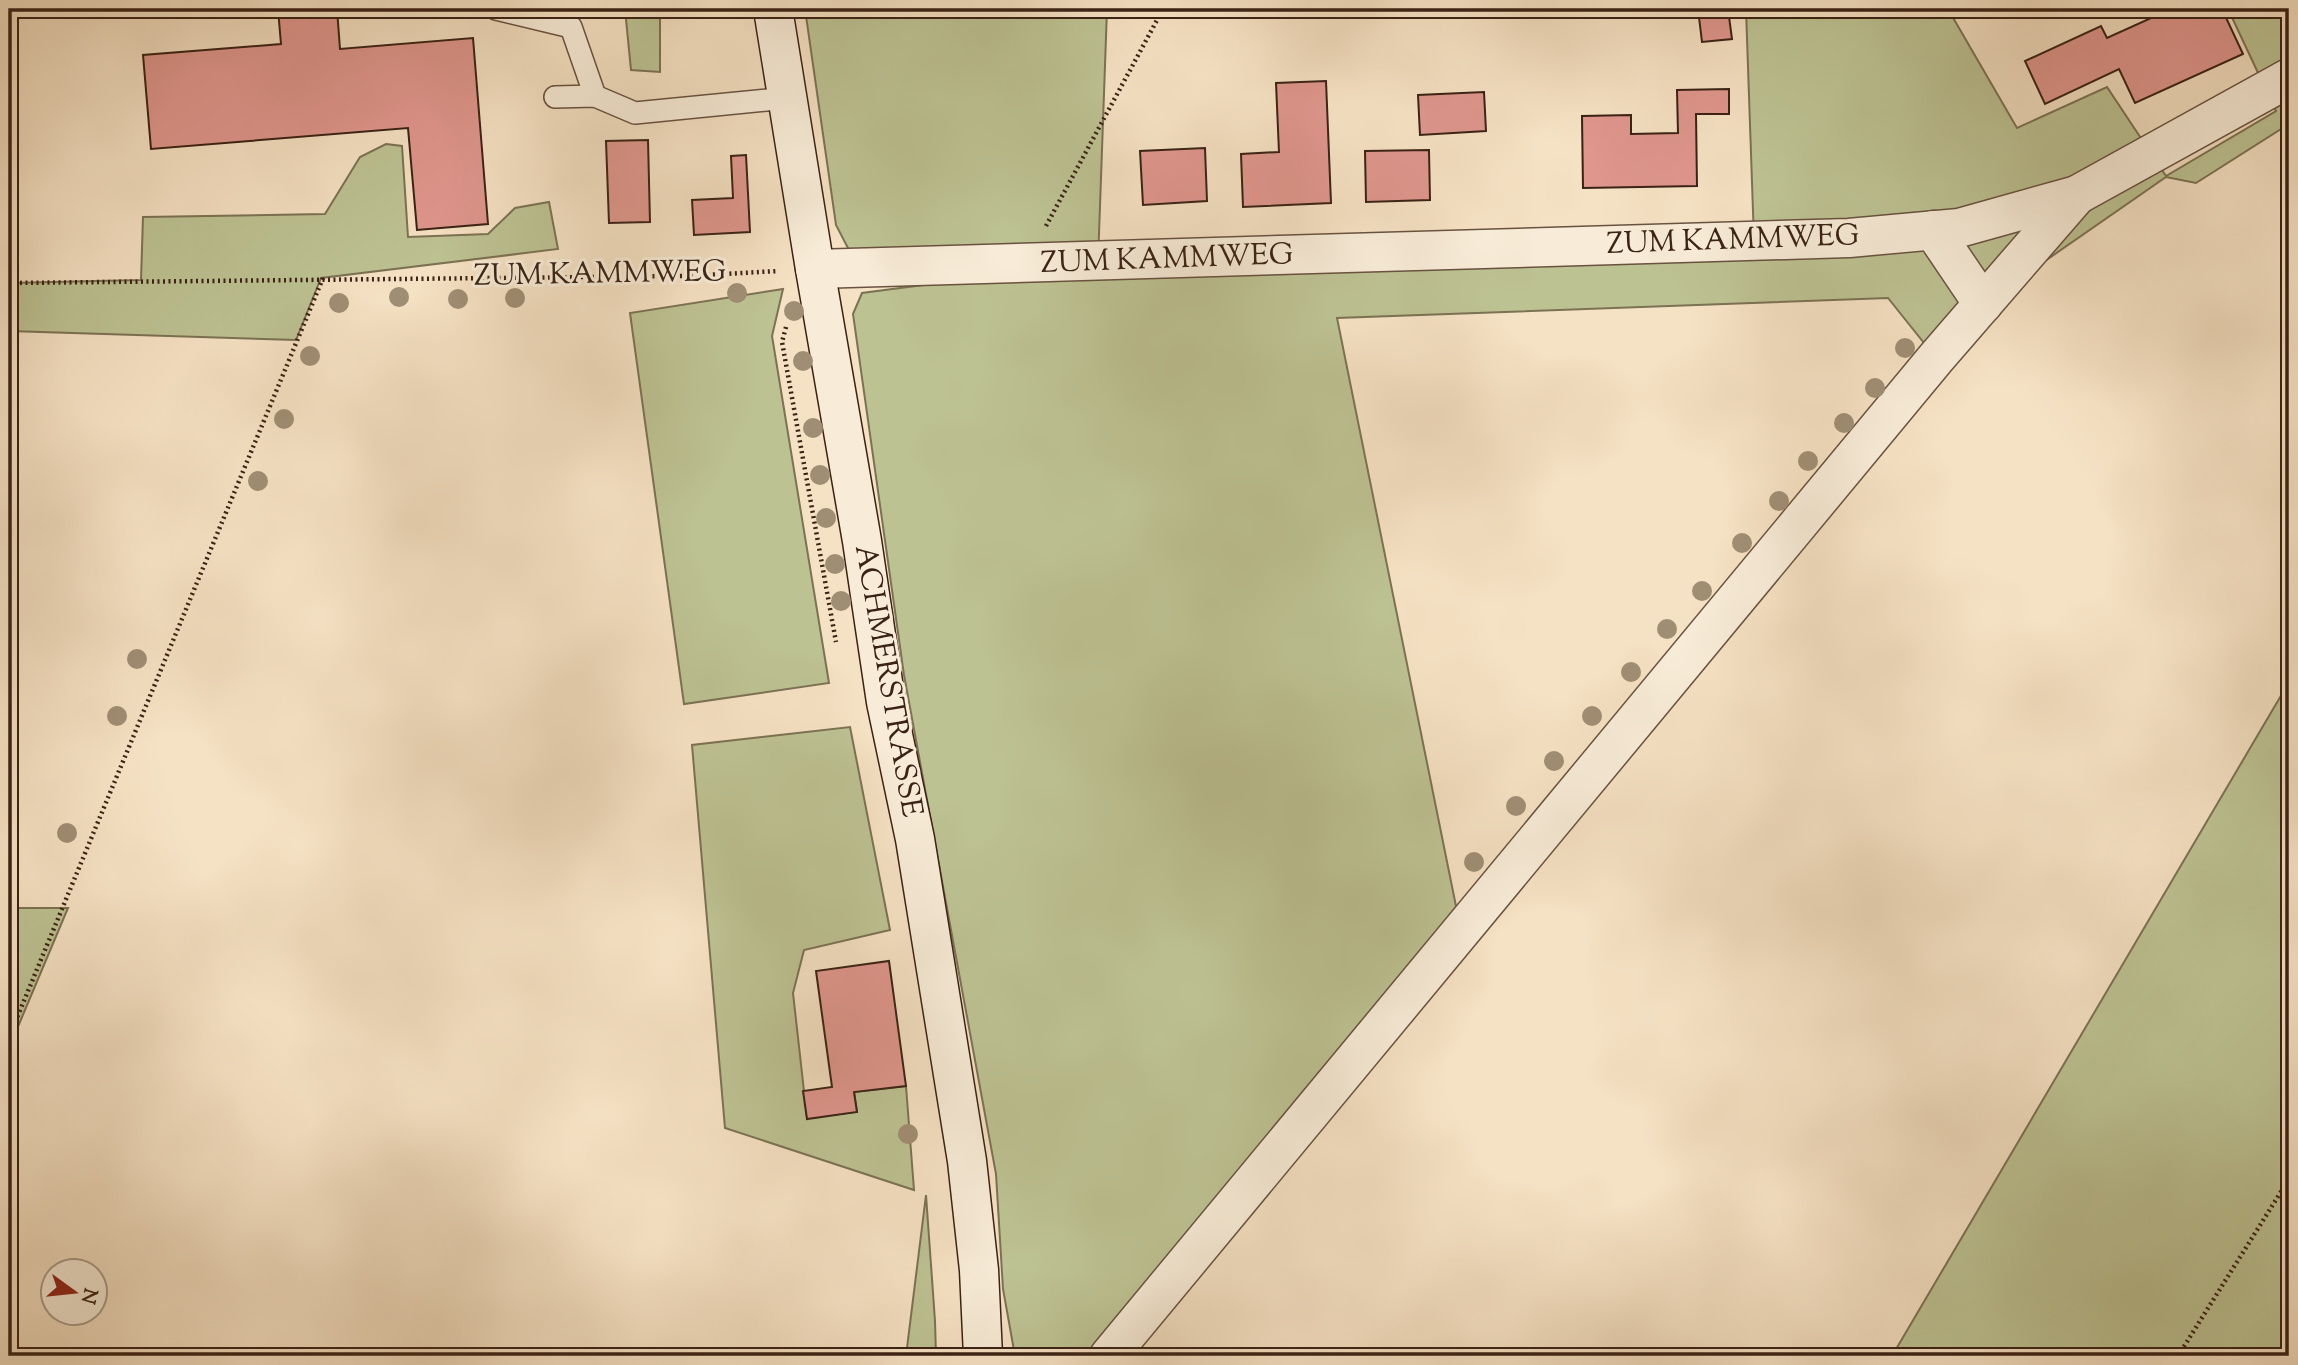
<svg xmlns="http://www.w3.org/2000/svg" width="2298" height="1365" viewBox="0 0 2298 1365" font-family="'Sorts Mill Goudy',serif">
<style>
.green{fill:#bdc293;stroke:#7c7254;stroke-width:2}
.building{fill:#df968d;stroke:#3a2215;stroke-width:2}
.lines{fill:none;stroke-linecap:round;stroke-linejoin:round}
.lane-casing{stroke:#695240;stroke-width:24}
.street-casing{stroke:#695240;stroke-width:41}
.secondary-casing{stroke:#3a2215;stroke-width:41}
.path{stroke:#3a2215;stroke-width:4.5;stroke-dasharray:2 3.5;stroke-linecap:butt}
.lane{stroke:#f8ecd8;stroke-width:21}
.street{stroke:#f8ecd8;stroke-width:38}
.secondary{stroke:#f8ecd8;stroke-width:38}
.tree{fill:#a08e74}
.labels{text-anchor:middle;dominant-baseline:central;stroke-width:6;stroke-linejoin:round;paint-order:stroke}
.street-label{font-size:30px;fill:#3a2215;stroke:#f8ecd8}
</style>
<rect width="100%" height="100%" fill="#f5e1c3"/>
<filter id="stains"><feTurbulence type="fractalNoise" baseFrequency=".00286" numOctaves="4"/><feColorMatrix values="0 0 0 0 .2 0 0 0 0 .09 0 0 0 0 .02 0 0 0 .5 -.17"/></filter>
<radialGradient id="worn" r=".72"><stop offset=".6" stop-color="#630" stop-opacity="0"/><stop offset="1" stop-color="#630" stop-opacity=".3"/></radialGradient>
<g class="green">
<path d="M625,9H660V72L631,70Z"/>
<path d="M805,9H1107L1098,262L1754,240L1746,9H1948L2017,128L2107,87L2166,176L2276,111L2228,9H2289V124L2196,183L2166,177L1983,304L1936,358L1888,298L1337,318L1459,921L1096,1356H1015L1003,1289L996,1174L904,675L853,314L862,293L1092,263L849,250L836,225Z"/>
<path d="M386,144L402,146L408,237L488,234L515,208L549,202L558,249L321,278L296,340L9,331V283L141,280L143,217L325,214L360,157Z"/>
<path d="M783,289L772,336L829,683L684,704L630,313Z"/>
<path d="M2289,682V1356H1892Z"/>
<path d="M850,727L890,930L804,950L793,993L807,1118L857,1112L854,1092L906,1086L914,1190L725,1128L692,745Z"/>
<path d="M9,908H68L9,1048Z"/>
<path d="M926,1195L935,1321L936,1356H906Z"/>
</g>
<g class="building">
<path d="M278,9H337L340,49L473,38L488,224L417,230L408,128L151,149L143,55L281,44Z"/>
<path d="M1698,9H1728L1732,39L1702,42Z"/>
<path d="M2171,9H2222L2243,54L2135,103L2119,69L2045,104L2025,61L2101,26L2107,38Z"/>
<path d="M1326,81L1331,203L1243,207L1241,154L1279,152L1276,83Z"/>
<path d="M1729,89V114H1696L1697,186L1583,188L1582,116L1631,115V134L1678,133L1677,90Z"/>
<path d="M1484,92L1486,131L1420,135L1418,95Z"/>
<path d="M648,140L650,222L609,223L606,141Z"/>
<path d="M1205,148L1207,201L1143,205L1140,151Z"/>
<path d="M1429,150L1430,200L1366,202L1365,151Z"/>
<path d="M746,155L750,232L694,235L692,200L733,198L731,156Z"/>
<path d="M889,961L906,1086L854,1092L857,1112L807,1119L803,1091L832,1087L816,971Z"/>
</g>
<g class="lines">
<defs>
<g id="lane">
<path d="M496,9L571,27L595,96"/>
<path d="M555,97L595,96L635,113L787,98"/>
</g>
<g id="street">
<path d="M1933,230L1983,304"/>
<path d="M815,269L1849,238L1959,228L2077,195L2289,78"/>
<path d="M1109,1356L1936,358L2077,195"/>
</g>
<path id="secondary" d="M773,9L815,269L862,541L886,702L915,839L967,1161L979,1270L983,1356"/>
</defs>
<use href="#lane" class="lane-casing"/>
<use href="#street" class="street-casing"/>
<use href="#secondary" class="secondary-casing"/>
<g class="path">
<path d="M1046,226L1163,9"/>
<path d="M9,283L688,276L778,271"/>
<path d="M786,327L782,342L836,642"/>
<path d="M9,1037L323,278"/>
<path d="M2178,1356L2289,1179"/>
</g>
<use href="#lane" class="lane"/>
<use href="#street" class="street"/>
<use href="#secondary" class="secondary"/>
</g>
<g class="tree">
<circle cx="737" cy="293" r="10"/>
<circle cx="399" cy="297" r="10"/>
<circle cx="515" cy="298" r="10"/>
<circle cx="458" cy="299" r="10"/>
<circle cx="339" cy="303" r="10"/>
<circle cx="794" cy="311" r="10"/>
<circle cx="1905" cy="348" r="10"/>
<circle cx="310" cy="356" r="10"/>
<circle cx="803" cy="361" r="10"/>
<circle cx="1875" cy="388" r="10"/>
<circle cx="284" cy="419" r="10"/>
<circle cx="1844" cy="423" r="10"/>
<circle cx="813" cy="428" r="10"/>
<circle cx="1808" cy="461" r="10"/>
<circle cx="820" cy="475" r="10"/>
<circle cx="258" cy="481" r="10"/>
<circle cx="1779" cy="501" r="10"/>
<circle cx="826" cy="518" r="10"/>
<circle cx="1742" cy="543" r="10"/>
<circle cx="835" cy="564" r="10"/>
<circle cx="1702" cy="591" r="10"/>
<circle cx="841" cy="601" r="10"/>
<circle cx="1667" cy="629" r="10"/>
<circle cx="137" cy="659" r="10"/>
<circle cx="1631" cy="672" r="10"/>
<circle cx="117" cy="716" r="10"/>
<circle cx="1592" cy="716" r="10"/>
<circle cx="1554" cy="761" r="10"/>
<circle cx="1516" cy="806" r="10"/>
<circle cx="67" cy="833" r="10"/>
<circle cx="1474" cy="862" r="10"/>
<circle cx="908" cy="1134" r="10"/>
</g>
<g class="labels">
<g class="street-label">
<text transform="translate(1733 241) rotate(-2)">ZUM KAMMWEG</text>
<text transform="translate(1167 260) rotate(-2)">ZUM KAMMWEG</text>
<text transform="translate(600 275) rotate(-1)">ZUM KAMMWEG</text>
<text transform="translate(887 681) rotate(80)">ACHMERSTRASSE</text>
</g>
</g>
<rect width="2298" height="1365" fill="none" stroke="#f5e1c3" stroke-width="35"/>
<rect x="10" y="10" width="2277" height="1344" fill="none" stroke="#3a2215" stroke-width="3.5"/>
<rect x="18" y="18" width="2263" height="1330" fill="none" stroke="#3a2215" stroke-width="2"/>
<g transform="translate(74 1292) rotate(105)"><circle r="33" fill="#f8ecd8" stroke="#ac9b8a" stroke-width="2"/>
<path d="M0-5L12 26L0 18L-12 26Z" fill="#8f2418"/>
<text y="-10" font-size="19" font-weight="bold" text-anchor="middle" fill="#3a2215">N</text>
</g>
<rect width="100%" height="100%" filter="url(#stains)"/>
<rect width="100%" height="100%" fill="url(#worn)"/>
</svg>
